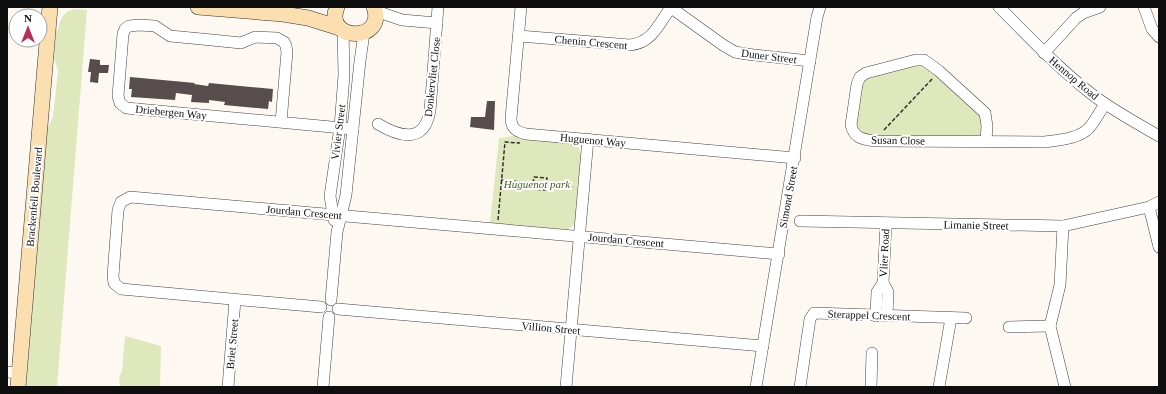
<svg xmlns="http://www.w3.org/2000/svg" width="1166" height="394" viewBox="0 0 1166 394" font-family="'Times New Roman',serif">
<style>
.green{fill:#dfe8bc}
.building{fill:#574d4c}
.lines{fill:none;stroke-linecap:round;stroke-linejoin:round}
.street-casing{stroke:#424242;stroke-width:12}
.secondary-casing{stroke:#313131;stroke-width:16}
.path{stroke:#313131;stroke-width:1.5;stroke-dasharray:4 2;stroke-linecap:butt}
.street{stroke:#fff;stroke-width:11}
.secondary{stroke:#fbdfb0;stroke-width:15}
.labels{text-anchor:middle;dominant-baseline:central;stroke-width:4;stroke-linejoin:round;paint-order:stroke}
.street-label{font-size:11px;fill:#0f0f0f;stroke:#fff}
.park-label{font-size:11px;font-style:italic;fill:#416521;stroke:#fff}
</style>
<rect width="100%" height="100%" fill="#fef8f2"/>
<g class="green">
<path d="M75,9L87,10L57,387H25L46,131L53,117L58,71L54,57L56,30H58C60,19 63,11 75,9Z"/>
<path d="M922,64L979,112C983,120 986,131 977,137L865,136L859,133L854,121L860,87L866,78Z"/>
<path d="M514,136L522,139L572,143L579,148L581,156L576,220C574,225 571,228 566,230L490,224L499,138Z"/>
<path d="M125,336L161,346L160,387H120L119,378L122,371Z"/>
</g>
<g class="building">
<path d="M90,59L100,60V65H109L108,73H99L98,83L90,82L91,72H88Z"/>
<path d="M130,77L195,83L194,84L208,86L209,83L273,89L272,102L269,101L268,109L224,105L225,102L209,100V103L191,102L192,95L176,93L175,100L131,97L132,89H129Z"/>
<path d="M487,101H495L494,130L470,127L471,117H485Z"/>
</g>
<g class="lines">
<defs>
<g id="street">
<path d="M521,7L511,118C511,128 516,132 526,134L795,158"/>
<path d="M670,7L723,45L735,52L746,54L810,61"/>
<path d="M999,7C1028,36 1056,66 1089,92C1110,109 1135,122 1159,136"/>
<path d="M1144,7L1152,29L1159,37"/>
<path d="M376,11L402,20L437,23"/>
<path d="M519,36L630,45C652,43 659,24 671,7"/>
<path d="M1044,53L1076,18L1083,13L1100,7"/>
<path d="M281,122L287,52L286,46L284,42L277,38L255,37L241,43L212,40L170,36L155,26L139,25L129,26L125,29L123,34L118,96L120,103L126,108L353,129"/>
<path d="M378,124C400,137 424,144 430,111L438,7"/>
<path d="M986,141L987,126L985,113L939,71L924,60H916L866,73L860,77L857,84L851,125C854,138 862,139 874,141L1044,142C1058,140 1079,139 1089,128C1095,121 1100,111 1105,104"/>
<path d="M1149,207L1159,247"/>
<path d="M334,220L330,196L340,127L344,75L343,30"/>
<path d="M800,221L1063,226L1149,207L1159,202"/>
<path d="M1063,226L1060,285L1050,326L1065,387"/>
<path d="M883,283L888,292L887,316"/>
<path d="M331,300L337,232L346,195L360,61L364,33"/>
<path d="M321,307L121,289L114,283L113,276L118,210L121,202L130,197L779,254"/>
<path d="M338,309L763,346"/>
<path d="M876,316L877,292L883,283L886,223"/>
<path d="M1009,327L1050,326"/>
<path d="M7,372L19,373"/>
<path d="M228,387L235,300"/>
<path d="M323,387L329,317"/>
<path d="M566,387L588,139"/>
<path d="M756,387L817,17L820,7"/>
<path d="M800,387L810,319L814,313L966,318"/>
<path d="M871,387L872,353"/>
<path d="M939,387L951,318"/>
</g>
<g id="secondary">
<path d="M198,7L283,14L308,18L340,28"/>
<path d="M337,7C323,42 387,43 374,7"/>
<path d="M18,387L50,7"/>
</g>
</defs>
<use href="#street" class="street-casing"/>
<use href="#secondary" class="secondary-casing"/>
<g class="path">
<path d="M884,130L933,78"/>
<path d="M501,180L533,183V189L545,190L546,185"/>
<path d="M533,183L534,177L547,178L546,185L574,187"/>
<path d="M498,220L505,142L520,143"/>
</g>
<use href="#street" class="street"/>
<use href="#secondary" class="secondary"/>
</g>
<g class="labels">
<g class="street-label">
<text transform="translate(591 42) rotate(5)">Chenin Crescent</text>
<text transform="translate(769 56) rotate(7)">Duner Street</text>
<text transform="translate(432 77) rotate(-84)">Donkervliet Close</text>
<text transform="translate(1074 78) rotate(40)">Hennop Road</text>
<text transform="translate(171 112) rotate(5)">Driebergen Way</text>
<text transform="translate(338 132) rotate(-83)">Vivier Street</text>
<text transform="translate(593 140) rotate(5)">Huguenot Way</text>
<text transform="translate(898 140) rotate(1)">Susan Close</text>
<text transform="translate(34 197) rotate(-85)">Brackenfell Boulevard</text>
<text transform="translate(788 197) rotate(-80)">Simond Street</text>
<text transform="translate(304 212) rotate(5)">Jourdan Crescent</text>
<text transform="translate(976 225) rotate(1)">Limanie Street</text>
<text transform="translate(626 240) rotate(5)">Jourdan Crescent</text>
<text transform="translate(884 253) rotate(-87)">Vlier Road</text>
<text transform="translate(869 315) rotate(2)">Sterappel Crescent</text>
<text transform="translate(551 328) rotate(5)">Villion Street</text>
<text transform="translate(232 344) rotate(-85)">Briet Street</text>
</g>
<g class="park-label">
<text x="537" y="184">Huguenot park</text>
</g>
</g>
<rect width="1166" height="394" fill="none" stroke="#0f0f0f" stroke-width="16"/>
<g transform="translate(28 28)"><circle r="19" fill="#ffffff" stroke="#9f9f9f"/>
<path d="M0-3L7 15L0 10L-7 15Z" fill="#ba2c59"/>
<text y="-6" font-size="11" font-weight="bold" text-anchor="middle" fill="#0f0f0f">N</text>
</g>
</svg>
